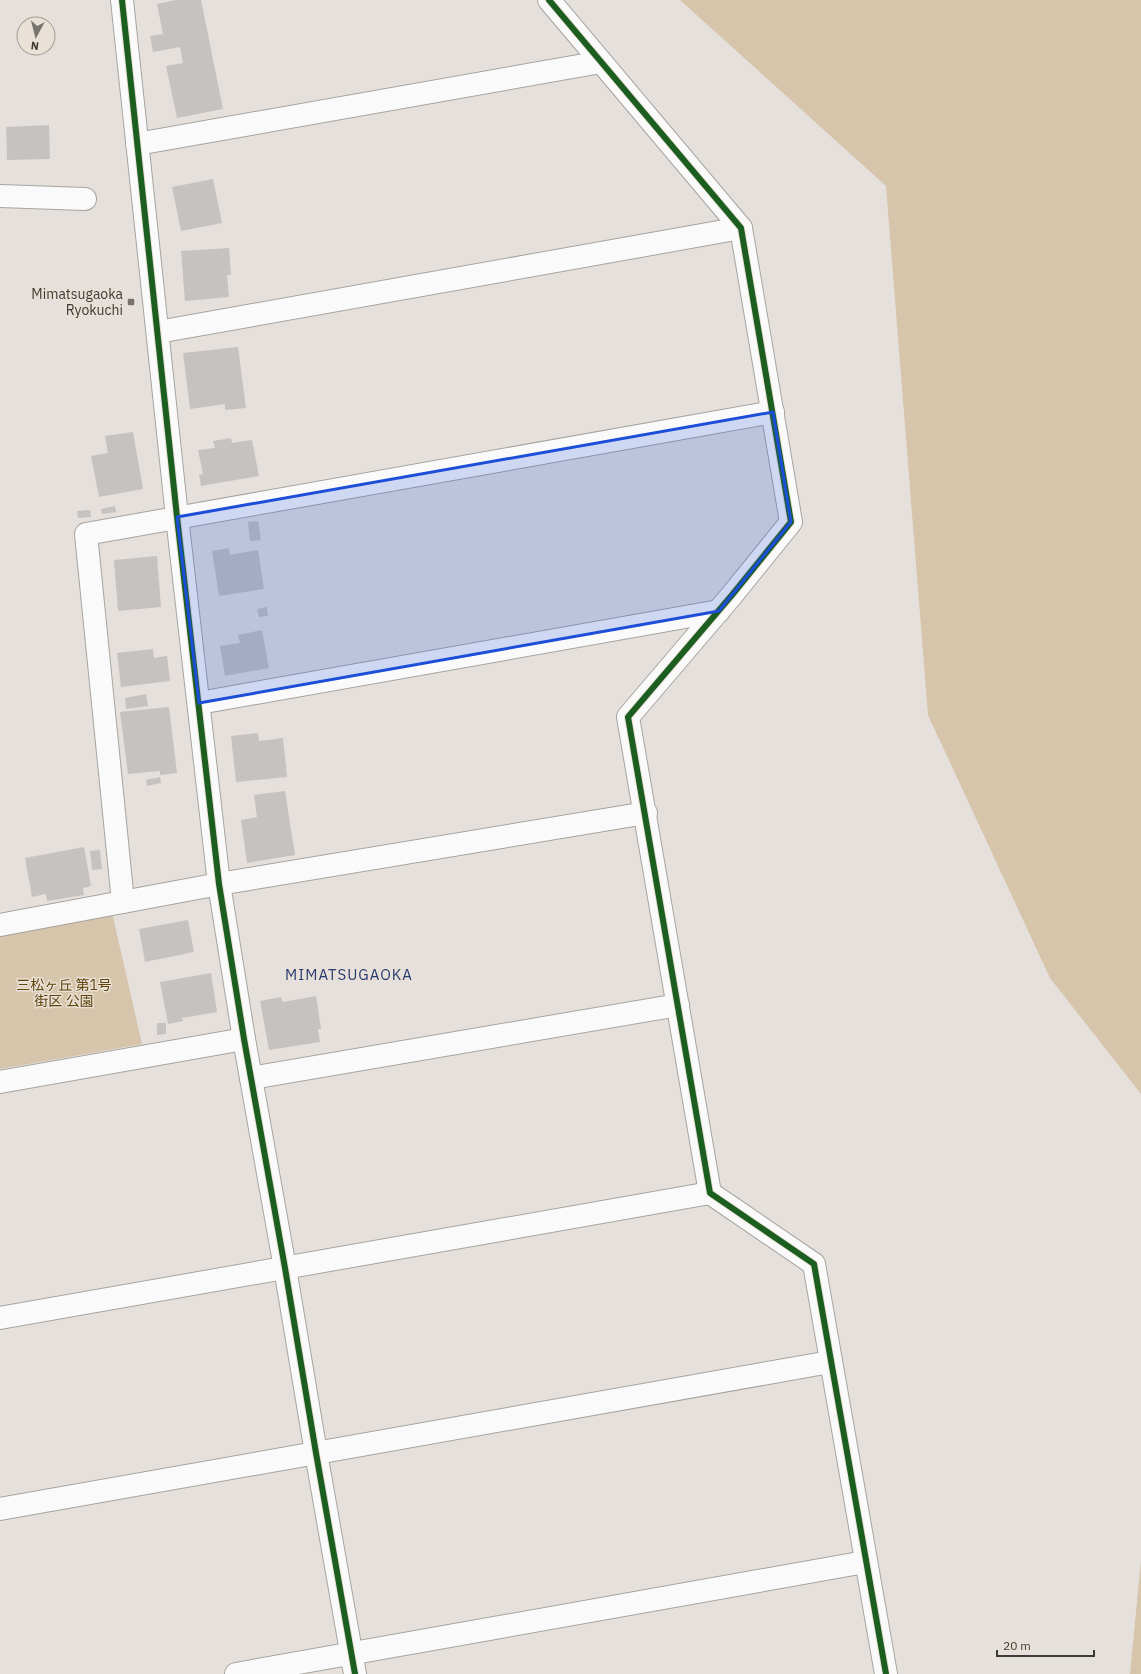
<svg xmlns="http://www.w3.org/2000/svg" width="1141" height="1674" viewBox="0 0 1141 1674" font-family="'IBM Plex Sans','Noto Sans JP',sans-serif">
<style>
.green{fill:#d6c4ab}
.building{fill:#c6c2c1}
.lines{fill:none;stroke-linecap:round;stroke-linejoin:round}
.minor-casing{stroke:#a7a4a0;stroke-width:24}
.minor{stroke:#fbfafa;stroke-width:22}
.cycleway-casing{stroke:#e9e1d7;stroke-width:8}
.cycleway{stroke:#1b5e20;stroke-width:6}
.marked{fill:#1d4ed8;fill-opacity:0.2;stroke:#1d4ed8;stroke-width:3;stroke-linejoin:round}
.poi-dot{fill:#77746f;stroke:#e9e1d7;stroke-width:1.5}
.labels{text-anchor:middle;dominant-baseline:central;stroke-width:3;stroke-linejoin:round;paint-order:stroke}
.poi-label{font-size:14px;fill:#3c3a35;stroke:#e9e1d7;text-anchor:end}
.park-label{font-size:14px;fill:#60430a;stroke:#e9e1d7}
.neighbourhood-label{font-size:15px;letter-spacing:1px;fill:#273b73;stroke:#e9e1d7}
</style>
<rect width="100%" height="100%" fill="#e5e0db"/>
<g class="green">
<path d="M680,0H1141V1094L1050,978L928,715L886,186Z"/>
<path d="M110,904L142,1044L0,1069V925Z"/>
<path d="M1141,1560V1674H1130Z"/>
</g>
<g class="building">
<path d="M176,0H201L223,109L177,118L166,66L183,63L180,47L153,52L150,36L163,34L157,4Z"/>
<path d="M49,125L50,159L7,160L6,127Z"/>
<path d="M213,179L222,223L181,231L172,187Z"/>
<path d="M229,248L231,275H227L229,297L185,301L181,251Z"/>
<path d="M238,347L246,408L225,410V404L190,409L183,353Z"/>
<path d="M133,432L143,489L99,497L91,456L108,453L105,436Z"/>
<path d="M231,438L232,443L252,440L259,476L201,486L199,475L203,474L198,450L215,448L213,441Z"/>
<path d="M115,506L116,512L102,514L101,509Z"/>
<path d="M90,510L91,517L78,518L77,511Z"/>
<path d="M258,521L261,540L250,541L248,522Z"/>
<path d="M229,548L230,555L258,550L264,589L219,596L212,551Z"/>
<path d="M157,556L161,607L118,611L114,560Z"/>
<path d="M267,607L268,616L259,617L257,609Z"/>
<path d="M262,630L269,668L225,676L220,646L240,643L238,635Z"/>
<path d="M153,649L154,658L167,656L170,681L121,687L117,653Z"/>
<path d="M146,694L148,706L126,709L125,698Z"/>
<path d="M169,707L177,773L160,775V771L128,774L120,712Z"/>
<path d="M258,733L259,741L283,738L287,777L236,782L231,736Z"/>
<path d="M160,777L161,783L147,786L146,780Z"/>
<path d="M285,791L295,855L247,863L241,820L257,817L254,795Z"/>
<path d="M84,847L91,886L83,888L84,895L47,901L46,894L32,897L25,858Z"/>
<path d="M100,850L102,869L92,870L90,851Z"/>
<path d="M188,920L194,952L145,962L139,929Z"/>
<path d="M211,973L217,1012L182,1018L183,1021L168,1024L160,982Z"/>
<path d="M316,996L321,1029H318L320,1042L269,1050L260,1001L281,997L283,1002Z"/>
<path d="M157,1023H166V1034L157,1035Z"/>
</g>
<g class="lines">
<defs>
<g id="minor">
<path d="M122,0L177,517L219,884L244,1039L285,1268L316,1453L355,1674"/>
<path d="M549,0L741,228L791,522L732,595L628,717L710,1193L814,1264L886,1674"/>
<path d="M137,144L601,62"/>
<path d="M0,196L85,199"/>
<path d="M158,332L741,228"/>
<path d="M199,703L719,611"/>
<path d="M123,902L86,534L773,412"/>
<path d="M0,925L219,884L646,813"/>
<path d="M251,1078L678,1005"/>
<path d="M0,1082L244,1039"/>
<path d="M0,1318L710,1193"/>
<path d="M0,1509L830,1362"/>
<path d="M236,1674L865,1562"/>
</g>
</defs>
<use href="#minor" class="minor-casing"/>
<use href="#minor" class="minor"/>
<defs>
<g id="cycleway">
<path d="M122,0L177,517L219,884L244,1039L285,1268L316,1453L355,1674"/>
<path d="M549,0L741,228L791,522L732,595L628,717L710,1193L814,1264L886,1674"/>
</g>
</defs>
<use href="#cycleway" class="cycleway-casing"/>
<use href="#cycleway" class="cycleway"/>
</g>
<path class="marked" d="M773,412L791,522L719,611L199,703L177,517Z"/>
<rect class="poi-dot" x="127" y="298" width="8" height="8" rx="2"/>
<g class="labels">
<g class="poi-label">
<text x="123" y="294">Mimatsugaoka<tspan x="123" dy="16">Ryokuchi</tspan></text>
</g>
<g class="park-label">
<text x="64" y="985">三松ヶ丘 第1号<tspan x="64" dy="16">街区 公園</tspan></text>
</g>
<g class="neighbourhood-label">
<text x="349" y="974">MIMATSUGAOKA</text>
</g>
</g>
<g transform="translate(36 36) rotate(187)"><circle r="19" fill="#e9e1d7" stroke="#a49e96"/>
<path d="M0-3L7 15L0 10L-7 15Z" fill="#77746f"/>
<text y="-6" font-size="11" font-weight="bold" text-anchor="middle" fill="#3c3a35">N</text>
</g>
<path d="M997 1650v6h97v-6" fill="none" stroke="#3c3a35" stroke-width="2"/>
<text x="1003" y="1650" font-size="12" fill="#3c3a35" stroke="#e9e1d7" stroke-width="3" paint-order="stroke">20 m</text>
</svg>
